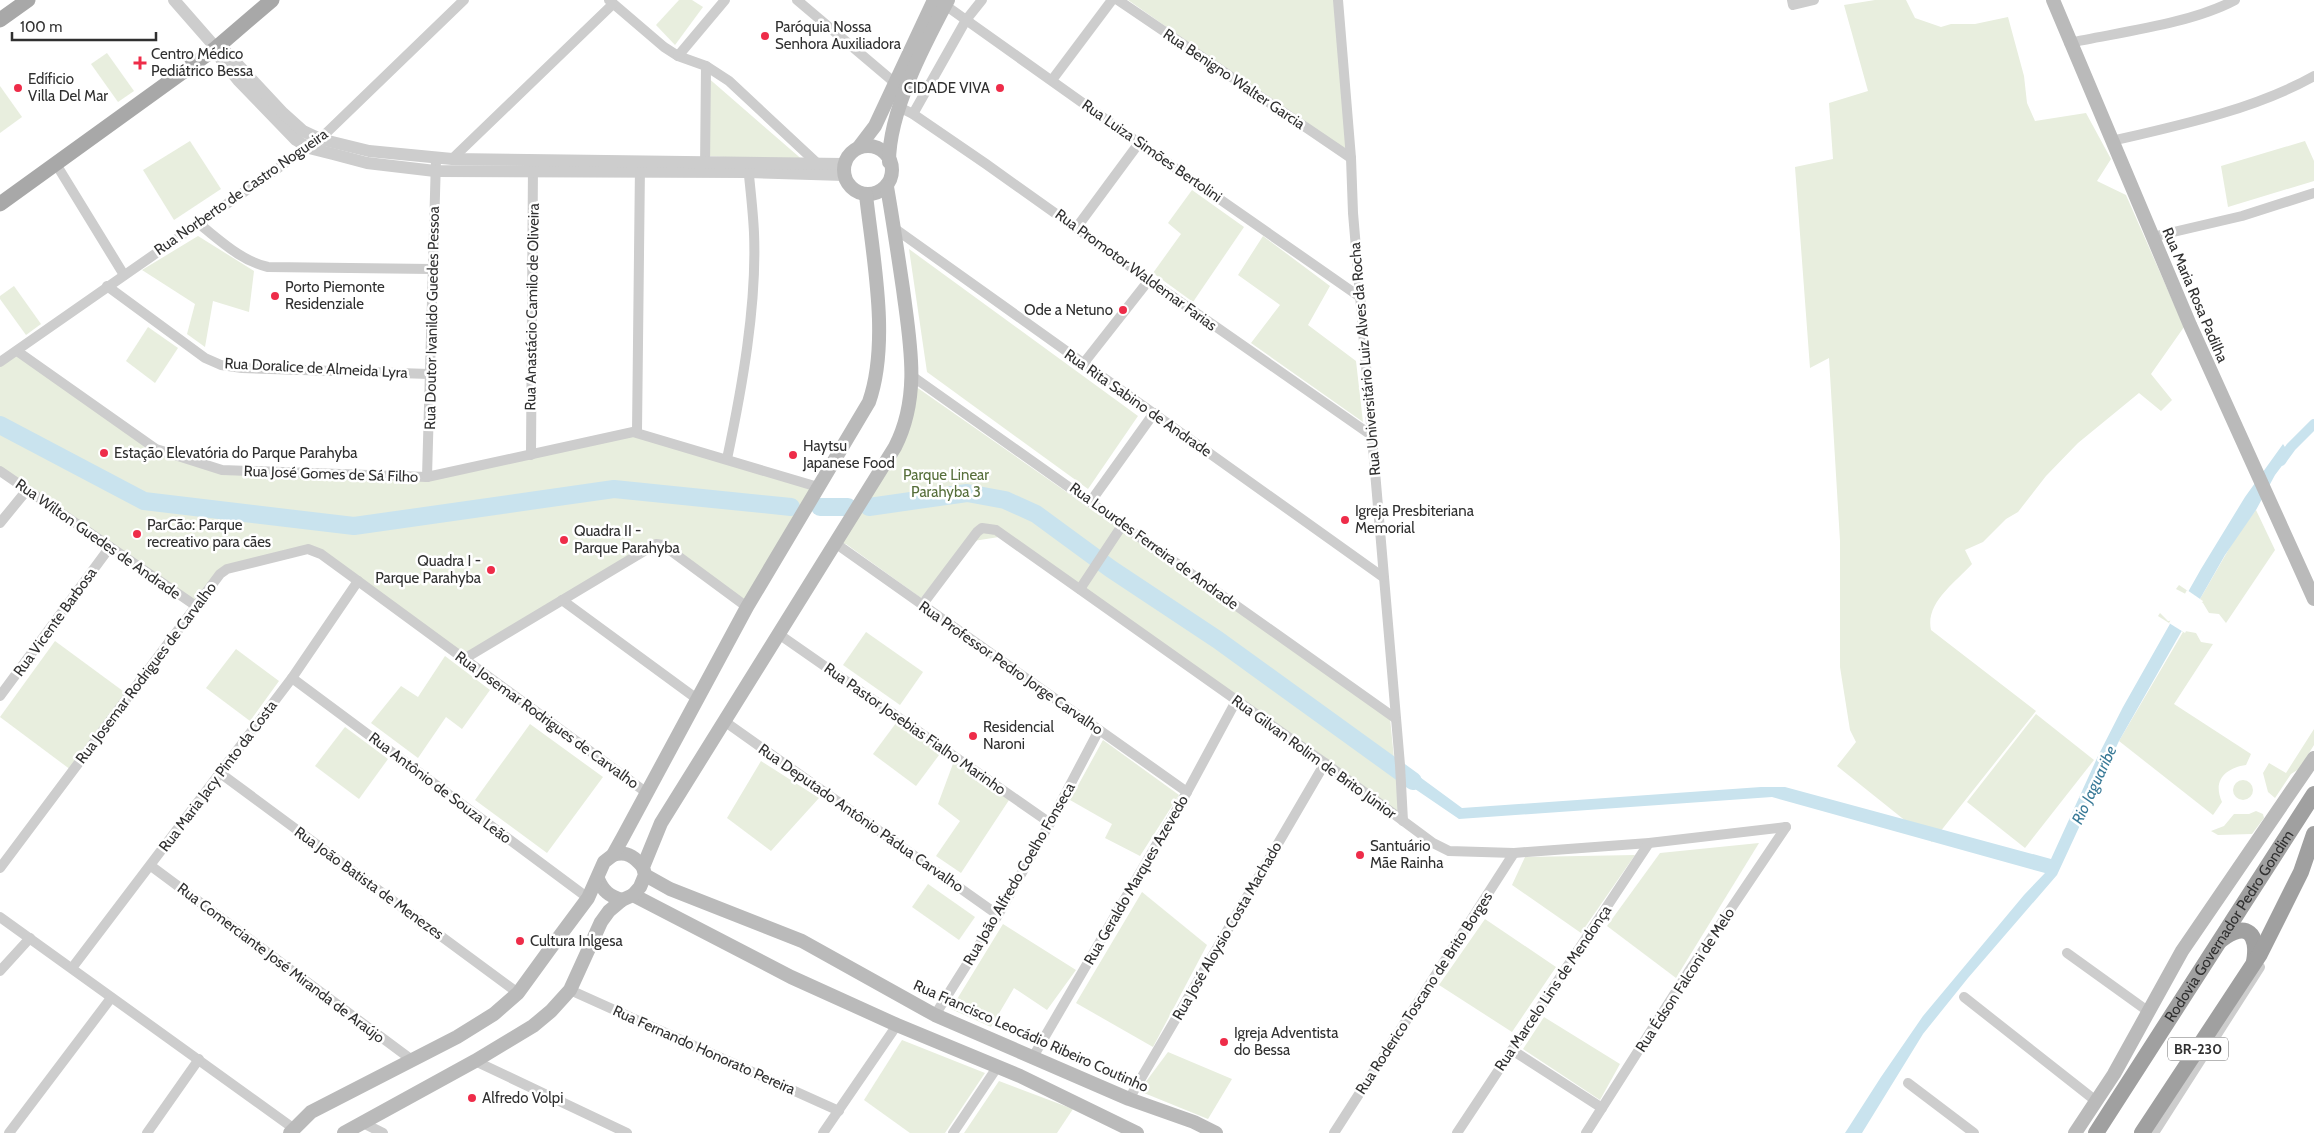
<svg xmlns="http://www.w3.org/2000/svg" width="2314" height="1133" viewBox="0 0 2314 1133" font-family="Cabin,sans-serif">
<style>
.green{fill:#e8eede}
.water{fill:#c9e3ee}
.pier{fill:#fff}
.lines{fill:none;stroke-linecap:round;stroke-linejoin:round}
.canal{stroke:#c9e3ee;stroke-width:10}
.river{stroke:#c9e3ee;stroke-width:18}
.minor{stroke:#cdcdcd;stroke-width:10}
.tertiary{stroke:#cdcdcd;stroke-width:12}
.secondary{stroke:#bababa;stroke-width:14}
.primary{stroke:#a8a8a8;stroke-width:15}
.trunk{stroke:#a0a0a0;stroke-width:16}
.poi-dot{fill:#ee2c49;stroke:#fff;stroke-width:2}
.labels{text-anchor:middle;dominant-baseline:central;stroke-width:5;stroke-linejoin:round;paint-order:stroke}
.shield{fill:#fff;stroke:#6e6e6e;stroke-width:1}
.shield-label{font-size:14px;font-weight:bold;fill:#303030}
.poi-label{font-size:15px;fill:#303030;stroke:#fff;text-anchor:start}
.street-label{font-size:15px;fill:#303030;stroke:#fff}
.park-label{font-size:15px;fill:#576f3b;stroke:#fff}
.water-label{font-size:16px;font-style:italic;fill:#397a97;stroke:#fff}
</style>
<rect width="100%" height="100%" fill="#fff"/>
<g class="green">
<path d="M679,0H692L703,7L675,45L656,25Z"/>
<path d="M1128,0H1335L1348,154Z"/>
<path d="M1875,0H1906L1915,18L1941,27L1951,24H1975L2008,17L2024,76L2027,103L2035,121L2086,113L2111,159L2097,181L2126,195L2184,327L2151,374L2172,400L2161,411L2139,393L2078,443L2046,476L2018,512L2006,519L1983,542L1965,550L1972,564C1955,583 1925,603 1931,630L2036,711L1932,842L1837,766L1856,742L1850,730L1840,667V541L1829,358L1810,368L1795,167L1833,159L1829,103L1868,91L1844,5Z"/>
<path d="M107,53L134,91L118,102L91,64Z"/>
<path d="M706,76L805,162L708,156Z"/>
<path d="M0,86L22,117L0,133Z"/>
<path d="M190,141L221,189L174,220L143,170Z"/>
<path d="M2305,141L2314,161V181L2228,207L2221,166Z"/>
<path d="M1192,190L1244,227L1193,302L1153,273L1181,234L1168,223Z"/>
<path d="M198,236L254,271L249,312L213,301L205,347L187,334L195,304L142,270Z"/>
<path d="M1263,236L1330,286L1308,325L1356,361L1363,422L1251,343L1280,305L1238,275Z"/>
<path d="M909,249L1138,416L1088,489L927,372Z"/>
<path d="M14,286L41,324L26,335L0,299V296Z"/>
<path d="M148,327L178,348L155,383L126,361Z"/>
<path d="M17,349L160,448L227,470L424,476L635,432L816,489L748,606L657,540L462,659L309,546L220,570L191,608L0,476V360Z"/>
<path d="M912,384L1390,718L1400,819L999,537L967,542L921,598L846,544L834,543L900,438Z"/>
<path d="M2256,510L2275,550L2226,623L2219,614L2209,613L2203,603L2176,589L2179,585L2200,599L2237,535Z"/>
<path d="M2160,613L2168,621L2175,620L2185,631L2196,633L2201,642L2213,644L2174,704L2251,754L2246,765C2226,768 2212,780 2222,802L2213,815L2119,741L2183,632L2158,616Z"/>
<path d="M866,632L923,672L900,705L843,665Z"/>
<path d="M55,641L127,694L71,770L0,717Z"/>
<path d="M236,649L279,681L250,721L206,688Z"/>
<path d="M445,656L490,690L462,729L446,717L418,758L371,723L401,686L418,697Z"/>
<path d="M2036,714L2094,760L2025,848L1967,802Z"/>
<path d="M902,715L945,747L916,786L873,754Z"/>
<path d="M530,724L603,777L547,853L475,800Z"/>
<path d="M345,727L388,759L359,799L315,766Z"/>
<path d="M2314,729V745L2299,769L2291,774L2275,798L2268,792L2263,773L2269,763L2286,773Z"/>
<path d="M1103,740L1179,795L1140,856L1105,838L1112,824L1070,800Z"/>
<path d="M761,761L819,798L771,851L727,818Z"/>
<path d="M954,761L1011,797L961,873L936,856L960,821L938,804Z"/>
<circle cx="2243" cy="790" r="10"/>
<path d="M2256,811L2263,814L2264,818L2252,834L2218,835L2211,831L2224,826L2234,814H2249Z"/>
<path d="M1759,843L1676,978L1607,926L1660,853Z"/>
<path d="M1635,855L1581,933L1512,885L1525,857Z"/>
<path d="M928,884L975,917L959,940L912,907Z"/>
<path d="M1142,892L1207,945L1153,1047L1076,1003Z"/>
<path d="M1485,919L1556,967L1512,1032L1439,985Z"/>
<path d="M1003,924L1076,970L1047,1010L1014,988L991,1027L951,1009Z"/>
<path d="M1544,1017L1620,1064L1600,1100L1523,1049Z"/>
<path d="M902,1040L985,1073L945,1133H910L864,1100Z"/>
<path d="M1168,1052L1232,1079L1208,1119L1139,1091Z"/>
<path d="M999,1081L1073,1109L1057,1133H964Z"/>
</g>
<path class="water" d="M2283,444L2290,455L2275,475L2256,510L2225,555L2119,741L2057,875L1968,978L1923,1034L1862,1133H1845L1881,1077L1923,1016L2024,895L2045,873L1772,797L1459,819L1396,776L1394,758L1462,808L1761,787H1785L2051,859L2098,756L2123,707L2201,569L2245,497Z"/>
<path class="pier" d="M2187,590L2203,601L2185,633L2169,623Z"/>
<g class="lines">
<path class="canal" d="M2281,461L2291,447L2314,424"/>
<g class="river">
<path d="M0,425L144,501L354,526L614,489L791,507"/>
<path d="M820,507H848"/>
<path d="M869,507L967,493L1005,500L1036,514L1111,569L1218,640L1413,781"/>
</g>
<g class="minor">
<path d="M609,0L664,47L678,56L706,66L729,81L819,165"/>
<path d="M797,0L895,83"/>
<path d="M1118,0L1351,158"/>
<path d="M1338,0L1351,158L1353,213L1400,765L1403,821"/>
<path d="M1792,0L1793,5L1814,0"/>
<path d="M945,5L1139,143L1360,297"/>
<path d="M2069,43C2120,32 2190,24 2235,0"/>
<path d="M678,56L725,0"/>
<path d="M1052,80L1112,0"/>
<path d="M899,107L913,114L986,164L1149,280L1371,435"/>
<path d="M913,114L966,20L982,0"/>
<path d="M2112,141C2177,126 2256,109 2314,76"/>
<path d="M452,159L613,4"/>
<path d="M56,164L124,275"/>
<path d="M705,169L706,66"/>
<path d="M198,223C220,240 241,261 268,267L432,269"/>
<path d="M1077,227L1139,143"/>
<path d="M894,228L1383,577"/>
<path d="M2152,237L2242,216L2314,193"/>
<path d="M107,286L205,358L221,365L242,368L430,374"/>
<path d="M17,351L156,449L222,470L427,477L633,432L818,487"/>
<path d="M0,362L320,139L464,0"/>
<path d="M1083,364L1149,280"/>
<path d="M912,376L1395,718"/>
<path d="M637,432L640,165"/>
<path d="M531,455L533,164"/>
<path d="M727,459C742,388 757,305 754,233C753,210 750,187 748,165"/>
<path d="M0,471L196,606"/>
<path d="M427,477L436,159"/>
<path d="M1091,501L1154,413"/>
<path d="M0,523L27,490"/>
<path d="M835,543L1187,792"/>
<path d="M1080,589L1123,524"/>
<path d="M562,600L697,699"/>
<path d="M922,605L977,532L982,528L996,530L1325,763L1433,843L1449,851L1514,853L1649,843L1786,827"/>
<path d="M780,635L1050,823"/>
<path d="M464,659L656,544L663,545L747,607"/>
<path d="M292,678L588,898"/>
<path d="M0,696L110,547"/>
<path d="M724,721L998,915"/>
<path d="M220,773L518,993"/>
<path d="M151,866L412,1060"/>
<path d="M0,868L220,574L227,569L308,549L321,554L358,581L647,793"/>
<path d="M0,917L293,1128"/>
<path d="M2067,953L2149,1012"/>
<path d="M72,968L292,678L358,581"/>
<path d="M0,971L30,938"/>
<path d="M570,990L839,1111"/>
<path d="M1964,997L2096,1101"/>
<path d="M935,1015L998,915L1050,823L1099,730"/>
<path d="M1512,1050L1602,1108"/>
<path d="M1033,1057L1187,792L1236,701"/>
<path d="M475,1061L627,1133"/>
<path d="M1908,1083L1974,1133"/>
<path d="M1129,1099L1325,763"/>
<path d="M361,1122L383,1133"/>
<path d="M9,1133L111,998"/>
<path d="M147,1133L199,1059"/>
<path d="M823,1133L897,1025"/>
<path d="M953,1133L998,1066"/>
<path d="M1334,1133L1514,853"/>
<path d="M1457,1133L1649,843"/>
<path d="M1586,1133L1691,968L1786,827"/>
<path d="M2154,1133L2260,967"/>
</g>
<g class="tertiary">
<path d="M174,0L216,48L221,59L238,80L296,140L309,148L333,154L367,163L435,171L749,172L844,175"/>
<path d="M216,48L227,53L283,113L303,131L320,139L369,151L452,159L844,164"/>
</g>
<g class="secondary">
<path d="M2053,0L2190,325L2314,599"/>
<circle cx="868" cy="170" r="24"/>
<path d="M859,147L875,126L934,0"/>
<path d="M889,162C889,111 924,45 948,0"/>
<path d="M613,855C626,850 635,857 643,867"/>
<path d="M645,875L670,889L802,941L935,1015L1129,1099L1194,1122L1216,1133"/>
<path d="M598,879C603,891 609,896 622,900"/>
<path d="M633,895L791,977L897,1025L1020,1076L1137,1133"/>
<path d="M290,1133L311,1112L457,1037L494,1014L518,993L550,949L588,898L604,862L613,855L623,837L747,607L869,402C890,342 873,258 866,195"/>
<path d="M344,1133L475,1061L533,1026L551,1011L570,990L601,922L609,911L622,900L633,895L640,887L645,875L643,867L661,823L895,447C921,396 910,343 903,289C898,255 893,221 887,187"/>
<path d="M2075,1133L2114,1074L2182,951L2314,758"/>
</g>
<g class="primary">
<path d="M0,20L28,0"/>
<path d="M0,204L216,48L272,0"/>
</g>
<g class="trunk">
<path d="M2221,940C2247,920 2259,934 2254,962"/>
<path id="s1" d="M2096,1133L2314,794"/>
<path d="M2142,1133L2260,954L2301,872L2314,834"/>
</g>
</g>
<g class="poi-dot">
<circle cx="765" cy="36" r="5"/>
<path d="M137.5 55.5h5v5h5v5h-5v5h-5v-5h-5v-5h5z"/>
<circle cx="18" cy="88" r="5"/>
<circle cx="1000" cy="88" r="5"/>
<circle cx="275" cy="296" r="5"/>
<circle cx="1123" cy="310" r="5"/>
<circle cx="104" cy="453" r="5"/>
<circle cx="793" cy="455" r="5"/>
<circle cx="1345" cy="520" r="5"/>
<circle cx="137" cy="534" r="5"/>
<circle cx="564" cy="540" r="5"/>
<circle cx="491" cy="570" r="5"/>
<circle cx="973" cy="736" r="5"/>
<circle cx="1360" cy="855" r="5"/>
<circle cx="520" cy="941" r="5"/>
<circle cx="1224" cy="1042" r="5"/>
<circle cx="472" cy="1098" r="5"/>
</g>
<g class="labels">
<rect class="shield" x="2168" y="1037.5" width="60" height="23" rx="4"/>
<g class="shield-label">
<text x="2198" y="1049">BR-230</text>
</g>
<g class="poi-label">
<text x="775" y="27">Paróquia Nossa<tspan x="775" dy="17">Senhora Auxiliadora</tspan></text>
<text x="151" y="54">Centro Médico<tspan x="151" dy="17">Pediátrico Bessa</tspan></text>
<text x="28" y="79">Edíficio<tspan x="28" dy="17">Villa Del Mar</tspan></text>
<text x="990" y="88" text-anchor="end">CIDADE VIVA</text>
<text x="285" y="287">Porto Piemonte<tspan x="285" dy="17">Residenziale</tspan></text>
<text x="1113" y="310" text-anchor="end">Ode a Netuno</text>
<text x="803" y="446">Haytsu<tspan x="803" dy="17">Japanese Food</tspan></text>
<text x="114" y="453">Estação Elevatória do Parque Parahyba</text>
<text x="1355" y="511">Igreja Presbiteriana<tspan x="1355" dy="17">Memorial</tspan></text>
<text x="147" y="525">ParCão: Parque<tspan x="147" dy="17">recreativo para cães</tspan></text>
<text x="574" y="531">Quadra II -<tspan x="574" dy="17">Parque Parahyba</tspan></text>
<text x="481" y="561" text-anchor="end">Quadra I -<tspan x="481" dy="17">Parque Parahyba</tspan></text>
<text x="983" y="727">Residencial<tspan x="983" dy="17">Naroni</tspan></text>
<text x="1370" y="846">Santuário<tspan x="1370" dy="17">Mãe Rainha</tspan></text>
<text x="530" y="941">Cultura Inlgesa</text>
<text x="1234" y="1033">Igreja Adventista<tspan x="1234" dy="17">do Bessa</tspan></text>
<text x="482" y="1098">Alfredo Volpi</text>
</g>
<g class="street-label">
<text transform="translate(1234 79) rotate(34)">Rua Benigno Walter Garcia</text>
<text transform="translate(1152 151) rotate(35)">Rua Luiza Simões Bertolini</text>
<text transform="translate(241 192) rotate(-35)">Rua Norberto de Castro Nogueira</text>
<text transform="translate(1136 270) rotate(36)">Rua Promotor Waldemar Farias</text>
<text transform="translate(2195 295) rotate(67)">Rua Maria Rosa Padilha</text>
<text transform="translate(532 307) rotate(-89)">Rua Anastácio Camilo de Oliveira</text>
<text transform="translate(432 318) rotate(-89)">Rua Doutor Ivanildo Guedes Pessoa</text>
<text transform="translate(1365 359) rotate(-95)">Rua Universitário Luiz Alves da Rocha</text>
<text transform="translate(316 368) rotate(3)">Rua Doralice de Almeida Lyra</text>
<text transform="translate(1138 403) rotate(35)">Rua Rita Sabino de Andrade</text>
<text transform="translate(331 474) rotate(2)">Rua José Gomes de Sá Filho</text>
<text transform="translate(98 539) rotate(35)">Rua Wilton Guedes de Andrade</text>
<text transform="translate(1154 546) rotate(36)">Rua Lourdes Ferreira de Andrade</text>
<text transform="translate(55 622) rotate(-54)">Rua Vicente Barbosa</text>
<text transform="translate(1011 668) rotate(35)">Rua Professor Pedro Jorge Carvalho</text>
<text transform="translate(146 673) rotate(-53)">Rua Josemar Rodrigues de Carvalho</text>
<text transform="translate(547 720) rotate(36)">Rua Josemar Rodrigues de Carvalho</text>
<text transform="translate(915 729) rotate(35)">Rua Pastor Josebias Fialho Marinho</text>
<text transform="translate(1314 757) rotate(36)">Rua Gilvan Rolim de Brito Júnior</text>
<text transform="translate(218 776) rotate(-53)">Rua Maria Jacy Pinto da Costa</text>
<text transform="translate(440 788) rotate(37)">Rua Antônio de Souza Leão</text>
<text transform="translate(861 818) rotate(35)">Rua Deputado Antônio Pádua Carvalho</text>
<text transform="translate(1019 874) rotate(-60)">Rua João Alfredo Coelho Fonseca</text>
<text transform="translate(1136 880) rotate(-60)">Rua Geraldo Marques Azevedo</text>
<text transform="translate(369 883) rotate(36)">Rua João Batista de Menezes</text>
<text stroke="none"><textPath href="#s1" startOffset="246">Rodovia Governador Pedro Gondim</textPath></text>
<text transform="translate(1227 931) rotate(-60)">Rua José Aloysio Costa Machado</text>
<text transform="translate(281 963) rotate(37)">Rua Comerciante José Miranda de Araújo</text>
<text transform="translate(1685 980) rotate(-57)">Rua Édson Falconi de Melo</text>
<text transform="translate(1553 988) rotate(-56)">Rua Marcelo Lins de Mendonça</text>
<text transform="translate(1424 993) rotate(-57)">Rua Roderico Toscano de Brito Borges</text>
<text transform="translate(1031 1036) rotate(24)">Rua Francisco Leocádio Ribeiro Coutinho</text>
<text transform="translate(704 1050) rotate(24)">Rua Fernando Honorato Pereira</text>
</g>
<g class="park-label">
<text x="946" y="475">Parque Linear<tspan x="946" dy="17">Parahyba 3</tspan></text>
</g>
<g class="water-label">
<text transform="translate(2094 785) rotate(-65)">Rio Jaguaribe</text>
</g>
</g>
<path d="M12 32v8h144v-8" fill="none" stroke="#303030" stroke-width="2.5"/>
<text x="20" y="32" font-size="15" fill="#303030" stroke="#ffffff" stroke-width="4" paint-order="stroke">100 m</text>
</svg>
